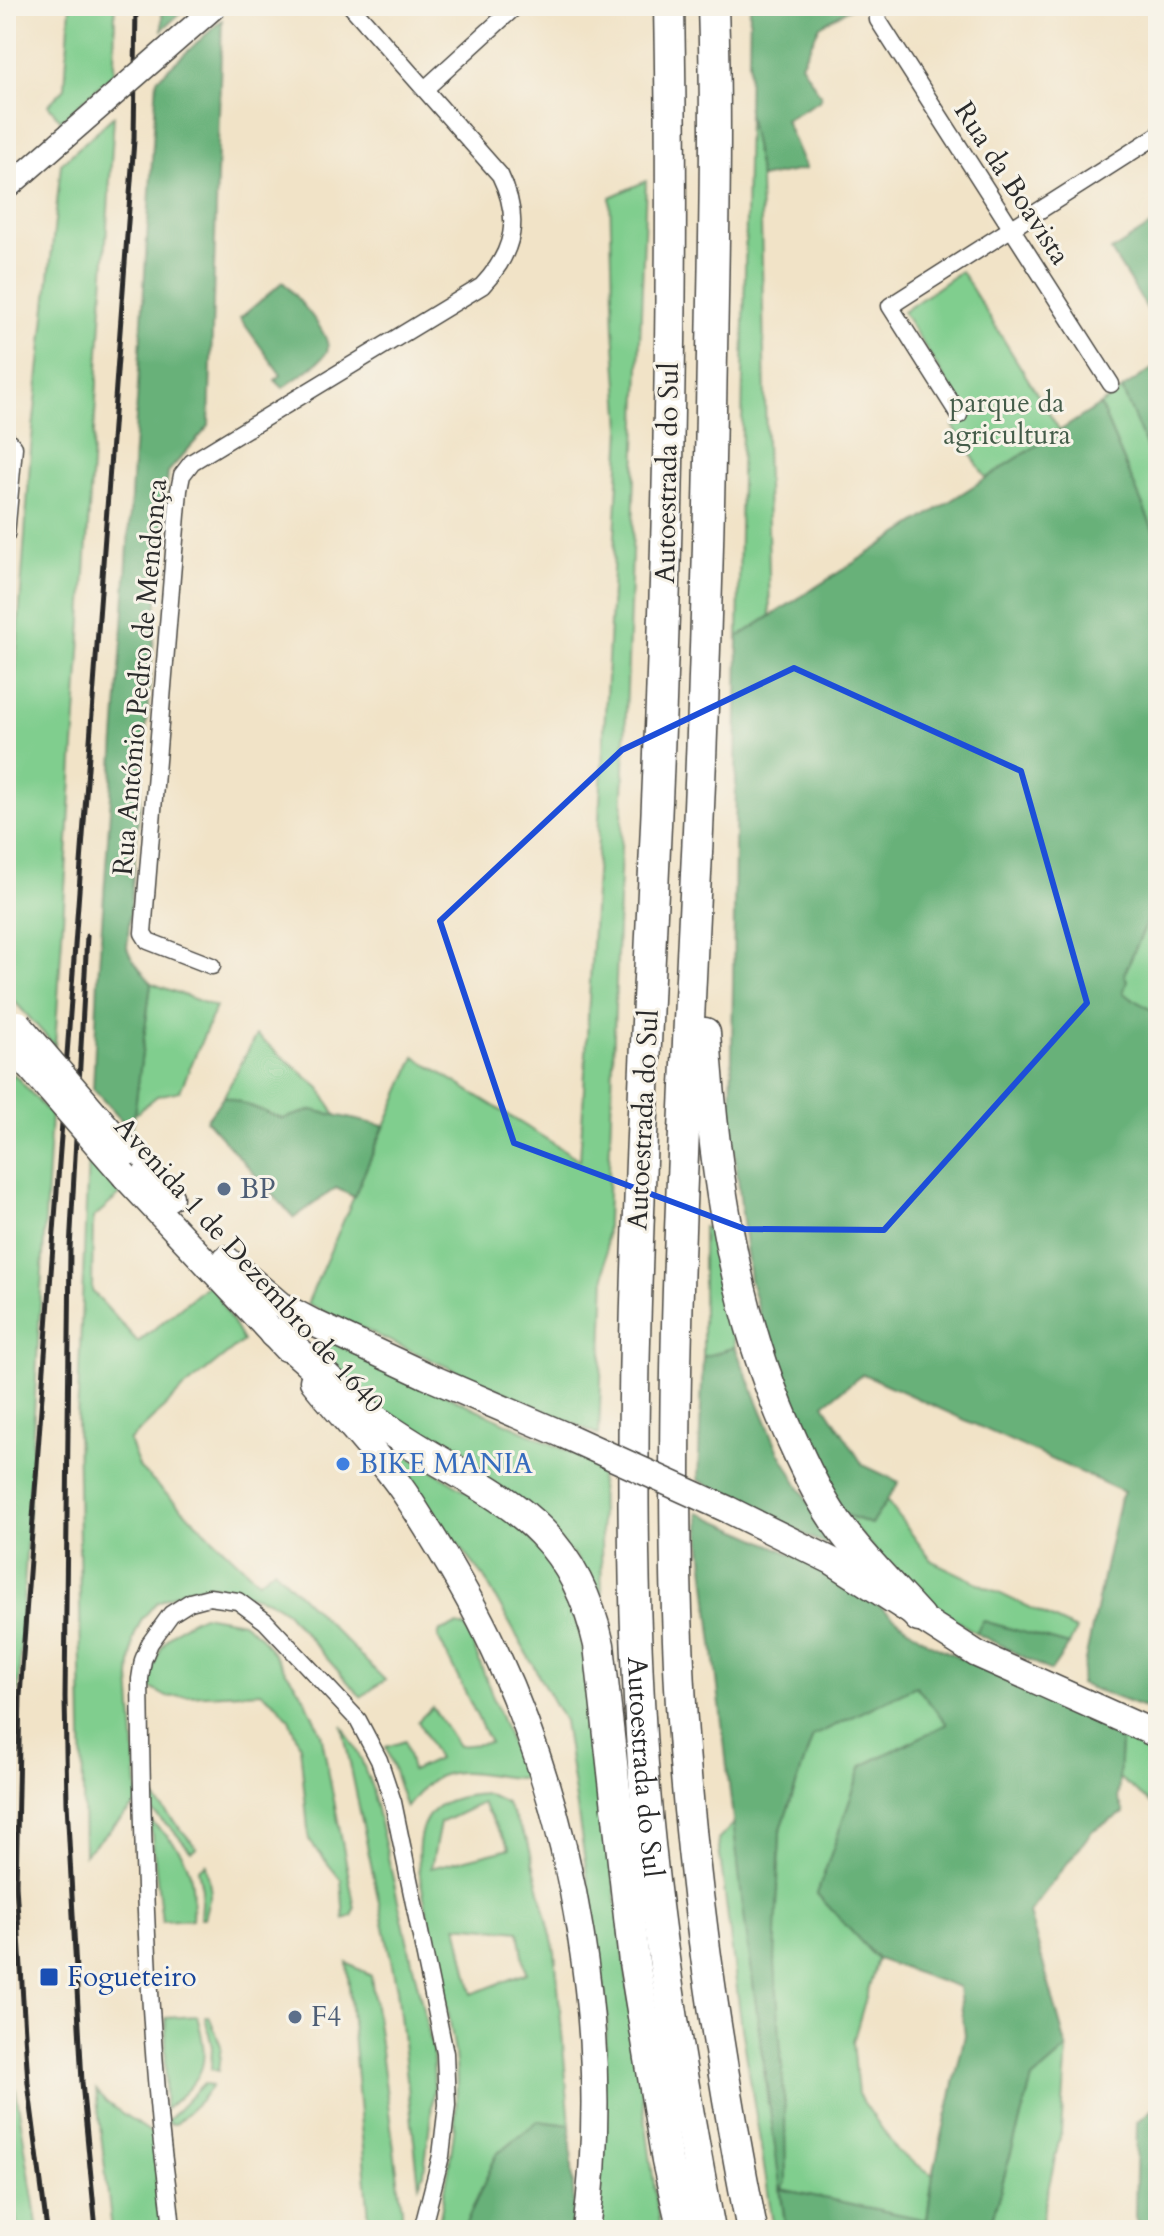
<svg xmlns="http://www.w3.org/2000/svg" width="1164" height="2236" viewBox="0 0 1164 2236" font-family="Cardo,serif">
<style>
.green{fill:#80ce8e;stroke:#567c5c;stroke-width:2;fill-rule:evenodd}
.forest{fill:#68b179;stroke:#4a6e52;stroke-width:2;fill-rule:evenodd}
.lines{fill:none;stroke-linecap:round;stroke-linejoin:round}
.street-casing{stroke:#494742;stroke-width:19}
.secondary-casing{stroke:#494742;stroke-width:25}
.primary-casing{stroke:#494742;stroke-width:29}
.highway-casing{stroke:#494742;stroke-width:33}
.street{stroke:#fff;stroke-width:16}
.secondary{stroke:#fff;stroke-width:22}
.primary{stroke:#fff;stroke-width:26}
.highway{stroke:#fff;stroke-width:30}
.rail{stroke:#2b2b2b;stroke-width:5}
.secondary-bridge-casing{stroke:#494742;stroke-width:25;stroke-linecap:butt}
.primary-bridge-casing{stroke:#494742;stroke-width:29;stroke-linecap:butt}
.secondary-bridge{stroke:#fff;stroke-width:22}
.primary-bridge{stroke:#fff;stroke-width:26}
.marked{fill:none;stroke:#1d4ed8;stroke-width:6;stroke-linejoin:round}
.service-dot{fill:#5c6f8a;stroke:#f7f3e8;stroke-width:3}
.shop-dot{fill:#3f7fe0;stroke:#f7f3e8;stroke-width:3}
.transit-dot{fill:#1a4fb4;stroke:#f7f3e8;stroke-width:3}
.labels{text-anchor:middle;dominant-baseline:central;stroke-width:6;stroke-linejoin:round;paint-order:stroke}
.street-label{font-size:28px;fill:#2b2b2b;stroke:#f7f3e8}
.park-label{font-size:28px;fill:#445c49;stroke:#f7f3e8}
.service-label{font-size:28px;fill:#4e5e75;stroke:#f7f3e8;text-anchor:start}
.shop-label{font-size:28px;fill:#366cbe;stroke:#f7f3e8;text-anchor:start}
.transit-label{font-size:28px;fill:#164399;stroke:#f7f3e8;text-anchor:start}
</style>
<rect width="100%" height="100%" fill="#f7f3e8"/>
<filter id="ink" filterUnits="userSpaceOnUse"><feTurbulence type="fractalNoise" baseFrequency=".0125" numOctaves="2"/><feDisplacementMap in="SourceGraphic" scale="16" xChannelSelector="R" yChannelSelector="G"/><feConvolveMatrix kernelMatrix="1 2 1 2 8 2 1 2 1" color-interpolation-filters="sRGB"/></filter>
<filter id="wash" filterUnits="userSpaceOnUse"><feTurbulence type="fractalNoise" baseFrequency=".006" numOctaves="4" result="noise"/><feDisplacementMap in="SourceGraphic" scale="32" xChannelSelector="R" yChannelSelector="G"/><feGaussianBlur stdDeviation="1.8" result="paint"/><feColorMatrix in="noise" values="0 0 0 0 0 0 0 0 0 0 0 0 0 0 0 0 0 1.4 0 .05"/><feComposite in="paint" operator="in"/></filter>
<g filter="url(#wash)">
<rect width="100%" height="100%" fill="#f1e3c7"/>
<g class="green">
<path d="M70,6H115L114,73L61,121L48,105L65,88Z"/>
<path d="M748,113L760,178L770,616L738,637Z"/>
<path d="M114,116L55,1046L6,992V677L15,678L31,448L61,164Z"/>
<path d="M646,181L599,1435L307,1304L415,1057L580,1160L621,428L614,330L610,197Z"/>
<path d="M961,271L1060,431L986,478L953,426L968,416L903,312Z"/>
<path d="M1158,365V541L1100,405Z"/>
<path d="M1158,897V1014L1123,993L1127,981L1124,975Z"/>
<path d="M151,983L216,1007L180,1091L157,1096L134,1115Z"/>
<path d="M256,1035L320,1088L336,1116L312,1110L283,1119L224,1096Z"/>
<path d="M14,1074L51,1115L8,1869L6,1868V1081Z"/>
<path d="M88,1156L122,1193L93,1218L92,1291L138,1342L210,1283L243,1341L181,1391L129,1441L140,1469L258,1581L274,1569L385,1680L361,1697L286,1612L268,1600L213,1585L186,1589L156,1603L141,1620L133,1639L130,1677L138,1802L84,1855L77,1420Z"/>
<path d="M703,1227L713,1229L735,1347L703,1357Z"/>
<path d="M327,1340L600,1466L602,1608L575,1556L369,1409L311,1352Z"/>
<path d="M355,1422L522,1526L558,1573L576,1615L585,1661L660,2230H598L600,2115L608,2015L564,1721L484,1577L392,1462Z"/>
<path d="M887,1501L932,1561L1076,1630L1069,1645L983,1621L976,1633L910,1591L843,1514L871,1524Z"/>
<path d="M203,1615L242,1622L261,1637L303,1695L321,1733L355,1909L352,1916L344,1919L341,1880L309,1840L300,1746L289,1719L277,1704L261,1692L167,1697L149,1687C159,1647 162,1633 203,1615Z"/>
<path d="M457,1625L466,1627L524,1778C494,1779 466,1765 437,1777C426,1781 414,1799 406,1808L386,1747L405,1741L412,1771L438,1759L418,1721L432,1707L458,1746L490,1743L438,1637L440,1631Z"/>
<path d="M916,1685L948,1724L862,1766L817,1894L877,1959L853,2042L858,2094L898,2152L933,2175L927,2221L780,2189L786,2230H774L741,2021L718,1840L734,1823L768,2105L780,1832L813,1736Z"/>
<path d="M1101,1721L1158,1745V1809L1119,1778L1121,1741Z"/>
<path d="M342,1725L361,1759L372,1788L433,2052L434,2087L424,2173L419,2185L397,1989Z"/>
<path d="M487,1794L506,1803L528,1842L555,1952L570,2125L538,2121L497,2154L463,2230H438C448,2170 463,2107 454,2047C448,2004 437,1962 429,1920C423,1892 413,1858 422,1829C431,1800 461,1795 487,1794ZM482,1803L510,1848L431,1868L440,1823ZM457,1925L519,1931L526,1973L472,1994Z"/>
<path d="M150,1797L155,1799L197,1848L191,1851L171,1828L147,1808Z"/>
<path d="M150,1821C189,1852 195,1870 192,1919L162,1921Z"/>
<path d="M206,1864L211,1892L204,1918H200L202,1889L198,1869Z"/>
<path d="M347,1963L371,1976L402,2209V2230H370Z"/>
<path d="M197,2016C211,2068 204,2076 165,2110L166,2018Z"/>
<path d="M205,2016H209L221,2046L218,2071L211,2069L212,2047Z"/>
<path d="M1067,2049L1061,2132L1042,2217L1046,2230H989L1032,2079Z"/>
<path d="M204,2083L212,2086L200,2101L175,2124L165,2123Z"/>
<path d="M16,2090L38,2230H18L6,2158V2104Z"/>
<path d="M96,2090L107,2103L156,2136L162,2230H112Z"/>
</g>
<g class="forest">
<path d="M162,6H188L162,30Z"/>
<path d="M750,6H854L820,26L801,64L821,96L819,101L785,120L806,169L760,178L748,113Z"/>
<path d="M222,20L209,426L168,472L127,948L131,957L151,983L132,1132L93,1089L98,979L123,626L157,79Z"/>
<path d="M1158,221V326L1111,251Z"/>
<path d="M283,282C293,294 334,336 327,351C323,362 293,380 283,388L275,380L281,375L240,318Z"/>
<path d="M1158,365V474L1122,389Z"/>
<path d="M1100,405L1158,541V897L1124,974L1127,981L1123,993L1158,1014V1713L1080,1684L1119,1502L1124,1492L863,1374L824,1404L863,1465L899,1482L871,1524L843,1514L783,1399L750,1280L731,1121L738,637Z"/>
<path d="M224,1096L283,1119L312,1110L384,1126L354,1197L336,1188L294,1218L206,1120Z"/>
<path d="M735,1347L779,1452L829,1537L825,1545L698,1480L703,1357Z"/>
<path d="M698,1512L840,1576L928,1643L1101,1721L1121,1741L1118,1798L1124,1813L1093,1830L1029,1913L1067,2049L1032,2079L989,2230H786L742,1899ZM916,1686L947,1724L862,1766L817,1894L877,1959L959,1988L965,2035L933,2175L927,2220L781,2189L786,2183L785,2111L775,1962L780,1832L813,1736Z"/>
<path d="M983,1621L1069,1645L1051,1671L976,1633Z"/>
<path d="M1158,2105V2230H1144L1135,2217L1137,2122Z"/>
<path d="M538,2121L570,2125L574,2207L571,2230H463L497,2154Z"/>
</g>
</g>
<g filter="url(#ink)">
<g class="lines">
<defs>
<g id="street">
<path d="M877,6L878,20L1111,384"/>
<path d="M425,89L516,6"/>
<path d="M959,415L890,306L1158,135"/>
<path d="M6,438L14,447L6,535"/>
<path d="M212,966L148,941L143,933L179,490L182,475L192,462L482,286C515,251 521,218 500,175L351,6"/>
<path d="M172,2230C169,2191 162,2153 159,2114C146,1970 142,1825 140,1679L143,1660L150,1643L171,1614L190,1602L209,1597L238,1601L265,1621L358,1720L379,1760L393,1802L445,2053L447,2105L441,2156L422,2230"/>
</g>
<path id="secondary" d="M6,189L60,142"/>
<g id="primary">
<path d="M128,1152L170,1197"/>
<path d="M125,1176L286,1348"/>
<path d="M226,1259L280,1305L316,1324L427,1376L564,1435"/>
<path d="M313,1381C346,1422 383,1459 412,1504C442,1551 472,1600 495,1651C576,1825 612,2040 586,2230"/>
<path d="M729,1510L832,1561L977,1654L1158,1735"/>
</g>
<g id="highway">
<path id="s1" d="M669,6C675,301 667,596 653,891C640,1182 622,1474 643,1764C654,1921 681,2076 710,2230"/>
<path d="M713,6C717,122 714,238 712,353C709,547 703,742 693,936C682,1171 669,1406 678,1641C685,1840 714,2035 752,2230"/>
<path d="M705,1033C714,1174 734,1316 795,1446C808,1475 823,1505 842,1530C865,1561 893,1588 919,1617"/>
<path d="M274,1333C309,1358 337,1391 371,1417C473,1493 567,1502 599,1645L634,1962L667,2161L683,2230"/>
</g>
</defs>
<use href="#street" class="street-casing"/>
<use href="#secondary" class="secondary-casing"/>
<use href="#primary" class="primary-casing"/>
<use href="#highway" class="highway-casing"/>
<use href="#street" class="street"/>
<use href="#secondary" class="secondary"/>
<use href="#primary" class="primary"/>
<use href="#highway" class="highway"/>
<g class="rail">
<path d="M87,936L70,1249L65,1698L67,1803L82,2082L96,2230"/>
<path d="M47,2230L28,2083L16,1885L20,1696L134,140L136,6"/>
</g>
<defs>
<path id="secondary-bridge" d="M60,142L216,6"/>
<g id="primary-bridge">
<path d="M18,1024L128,1152"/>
<path d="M16,1051L125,1176"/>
<path d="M564,1435L729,1510"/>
</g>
</defs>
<use href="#secondary-bridge" class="secondary-bridge-casing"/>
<use href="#primary-bridge" class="primary-bridge-casing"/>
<use href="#secondary-bridge" class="secondary-bridge"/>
<use href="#primary-bridge" class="primary-bridge"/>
</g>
</g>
<path class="marked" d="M794,668L1021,771L1087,1003L884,1230L745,1229L514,1143L440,921L622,750Z"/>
<g class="service-dot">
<circle cx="224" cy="1189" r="8"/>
<circle cx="295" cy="2017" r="8"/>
</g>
<circle class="shop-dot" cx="343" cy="1464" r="8"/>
<rect class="transit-dot" x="39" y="1967" width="20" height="20" rx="4"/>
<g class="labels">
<g class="street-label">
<text transform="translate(1012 183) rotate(57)">Rua da Boavista</text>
<text transform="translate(667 473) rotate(-89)">Autoestrada do Sul</text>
<text transform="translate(140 677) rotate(-85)">Rua António Pedro de Mendonça</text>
<text transform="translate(643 1120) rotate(-87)">Autoestrada do Sul</text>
<text transform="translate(249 1265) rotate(48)">Avenida 1 de Dezembro de 1640</text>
<text stroke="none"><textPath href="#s1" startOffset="1762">Autoestrada do Sul</textPath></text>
</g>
<g class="park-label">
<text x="1007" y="403">parque da<tspan x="1007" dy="32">agricultura</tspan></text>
</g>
<g class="service-label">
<text x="240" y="1189">BP</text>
<text x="311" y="2017">F4</text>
</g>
<g class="shop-label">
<text x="359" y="1464">BIKE MANIA</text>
</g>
<g class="transit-label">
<text x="67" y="1977">Fogueteiro</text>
</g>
</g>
<rect width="1164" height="2236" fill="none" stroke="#f7f3e8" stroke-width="32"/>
</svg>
